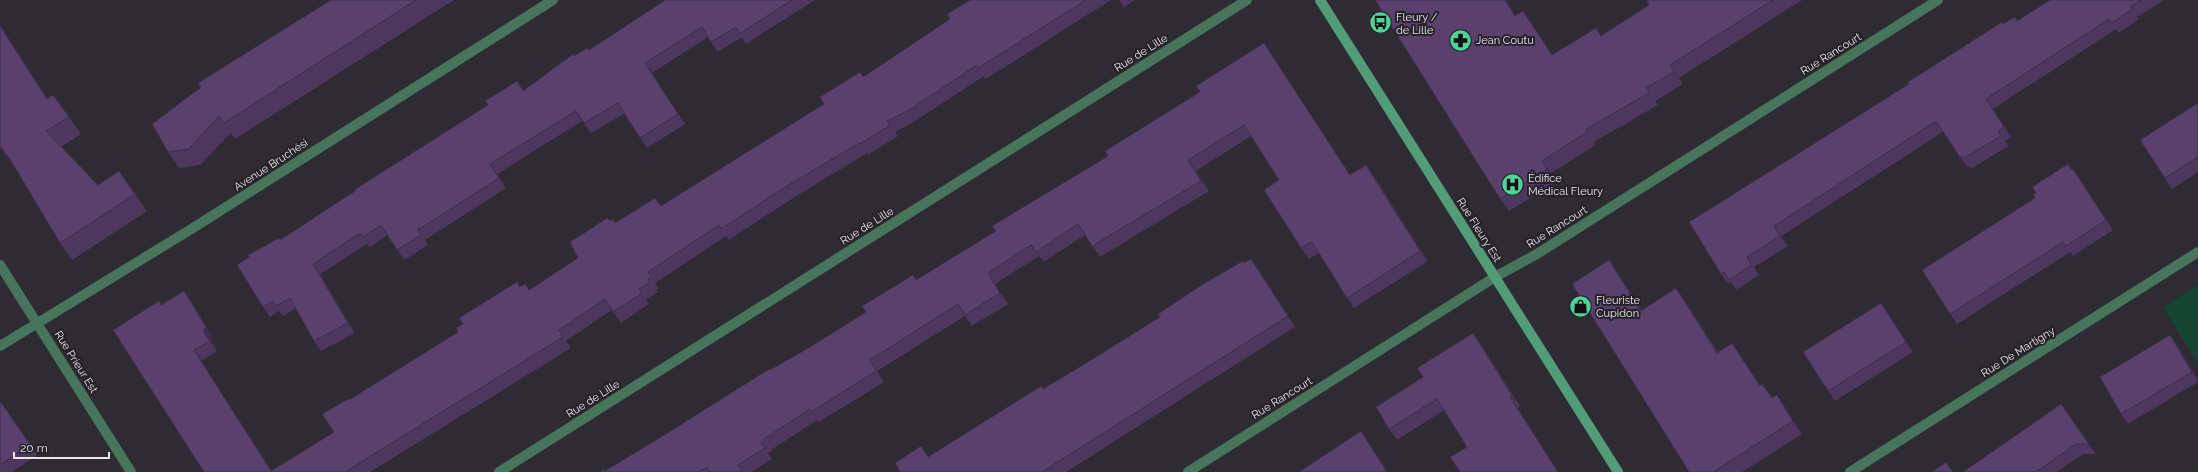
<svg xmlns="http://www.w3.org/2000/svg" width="2198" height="472" viewBox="0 0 2198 472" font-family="Raleway,sans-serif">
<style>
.green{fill:#174430}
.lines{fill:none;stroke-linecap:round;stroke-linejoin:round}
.street{stroke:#47745d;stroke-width:10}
.secondary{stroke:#529c78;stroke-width:10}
.wall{fill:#4d375e}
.shaded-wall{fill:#3e2d4c}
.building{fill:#59406d;stroke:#3e2d4c}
.labels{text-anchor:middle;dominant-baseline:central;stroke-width:4;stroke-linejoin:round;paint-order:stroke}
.poi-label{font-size:11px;fill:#eae8ed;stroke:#252128;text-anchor:start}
.street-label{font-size:11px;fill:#eae8ed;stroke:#252128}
</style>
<rect width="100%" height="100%" fill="#2f2b32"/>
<path class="green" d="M2198,285V363L2163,307Z"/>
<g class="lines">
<g class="street">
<path d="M0,265L131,472"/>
<path d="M0,346L193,228L553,0"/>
<path d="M499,472L1247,0"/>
<path d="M1188,472L1495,277L1537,254L1938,0"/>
<path d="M1850,472L2198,252"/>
</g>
<path class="secondary" d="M1320,0L1618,472"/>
</g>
<g class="wall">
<path d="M331,0H454L235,139L231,133L200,165L179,168L168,152L316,9Z"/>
<path d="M664,0H815L746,44L742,37L718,52L708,37L652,73L685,124L647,148L624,114L591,133L582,121L497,174L506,188L425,240L428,245L404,260L388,235L370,247L367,244L320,274L355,333L321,351L314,341L296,308L283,316L279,311L270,317L263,307L280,240L488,105L517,81L524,91L574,56L589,50L664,1Z"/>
<path d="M970,0H1111L986,79L984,76L917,120L895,132L898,136L868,155L867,153L790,200L729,240L726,236L655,283L659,288L656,290L658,292L646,300L649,304L621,323L612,310L566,341L571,348L370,472H204L159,301L162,305L184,291L192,302L213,338L211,342L217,351L201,361L272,471L334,432L349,400L458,332L463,324L517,282L520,287L530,290L578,258L610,221L616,223L661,206L824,104L950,19Z"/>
<path d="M1119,0H1135L1124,7Z"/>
<path d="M1646,0H1802L1679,78L1683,84L1655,101L1658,105L1594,142L1596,145L1551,173L1556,182L1509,211L1500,199L1516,16L1523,11L1552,55L1596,28L1601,35L1649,5Z"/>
<path d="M2050,0H2164L2137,17L2139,19L2119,33L2116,29L1993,109L2011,137L2005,141L2008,146L1971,169L1969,166L1967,167L1943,132L1781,236L1788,246L1754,267L1759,275L1736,290L1731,282L1728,284L1721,274L1689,222L2004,24L2017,21Z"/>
<path d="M0,25L48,99L53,95L81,134L61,147L98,185L131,188L147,211L72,260L60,243L13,164L0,148Z"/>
<path d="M1271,54L1350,175L1374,176L1428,261L1354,308L1319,253L1309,259L1301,248L1279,180L1251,136L1196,171L1209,191L1100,257L1085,235L1044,262L1039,256L995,284L1008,304L972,326L965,316L877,371L884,382L819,422L817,420L771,450L772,451L768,453L772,459L751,472H599L605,471L770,370L810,347L916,280L996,231L1108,156Z"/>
<path d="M2198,103V172L2172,189L2165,178Z"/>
<path d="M2068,164L2080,179L2113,230L2073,256L2070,252L1957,324L1950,314L2035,198L2036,193Z"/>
<path d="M1251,259L1295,327L1066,472H900L921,446L928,457L1088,362Z"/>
<path d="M1609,260L1618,273L1642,310L1676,288L1685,301L1718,352L1732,343L1760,386L1772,398L1777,395L1802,434L1742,472H1689Z"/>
<path d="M1888,313L1913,352L1835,401L1828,391Z"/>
<path d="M1473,333L1481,344L1520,406L1518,408L1558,472H1460L1467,447L1444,410L1397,440L1389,429L1423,377Z"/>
<path d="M2177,345L2198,380V382L2128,424L2121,414Z"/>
<path d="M0,401L37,455L12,472H0Z"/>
<path d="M2061,404L2096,454H2083L2057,472H1963Z"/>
</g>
<g class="shaded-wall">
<path d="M1523,11L1532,24L1561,68L1552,55Z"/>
<path d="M0,25L59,116L47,99L0,26Z"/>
<path d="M1264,43L1271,54L1357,186L1350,175Z"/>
<path d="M645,63L652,73L685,124L678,114Z"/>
<path d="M1670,65L1679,78L1683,84L1674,72Z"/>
<path d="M1986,99L1993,109L2011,137L2004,127Z"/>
<path d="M1188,160L1196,171L1209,191L1201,181Z"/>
<path d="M1542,161L1551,173L1556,182L1547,169Z"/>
<path d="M490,164L497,174L506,188L499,178Z"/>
<path d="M1366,165L1374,176L1428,261L1420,251Z"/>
<path d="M2073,169L2080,179L2113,230L2106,220Z"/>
<path d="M1774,226L1788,246L1780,236Z"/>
<path d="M1251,259L1259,270L1295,327L1288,316Z"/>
<path d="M1609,260L1618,273L1650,323L1641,311Z"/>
<path d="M313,264L320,274L355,333L348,323Z"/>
<path d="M988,273L995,284L1008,304L1000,293Z"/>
<path d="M1676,288L1685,301L1726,366L1717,353Z"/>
<path d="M184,291L192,302L213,338L211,342L217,351L203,331Z"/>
<path d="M1881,303L1888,313L1913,352L1906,342Z"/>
<path d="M1473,333L1481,344L1520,406L1512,395Z"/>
<path d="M2170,335L2177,345L2198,380L2192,372Z"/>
<path d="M870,360L884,382L876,371Z"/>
<path d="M1777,395L1786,408L1802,434L1793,421Z"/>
<path d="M1510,397L1518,408L1558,472Z"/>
<path d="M1361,431L1368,441L1388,472H1387Z"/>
</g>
<g class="building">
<path d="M331,0H416L224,123L219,116L189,149L168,152L152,124L201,87L198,83Z"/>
<path d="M664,0H792L739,34L736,27L711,42L702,27L645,63L678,114L640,138L618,103L584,123L576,111L490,164L499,178L418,230L421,235L397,250L381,225L363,237L360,233L313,264L348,323L314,341L290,298L276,306L273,301L263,307L237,265L249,257L248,255L279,238L280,240L355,191L354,190L488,105L485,101L517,81L523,91L573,54L574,56L587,48L589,50L664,1Z"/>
<path d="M970,0H1086L978,68L977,65L909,110L887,121L890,125L860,144L859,143L782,189L721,229L719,225L648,272L651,277L648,279L650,282L639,289L642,293L613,312L605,299L559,330L563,337L345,472H204L113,330L159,301L161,305L184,291L206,327L203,331L210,341L194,350L271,471L334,432L322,414L348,399L349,400L458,332L456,328L463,324L459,318L517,282L520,287L525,284L529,290L578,258L570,242L607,218L610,221L613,219L615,223L655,198L661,206L824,104L820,97L860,72L863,77L950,19L947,14Z"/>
<path d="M1375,0H1505L1515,16L1523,11L1552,55L1596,28L1601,36L1649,5L1646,0H1773L1670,65L1674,72L1646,88L1649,93L1586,129L1587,132L1542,161L1547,169L1500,199Z"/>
<path d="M2050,0H2141L2130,7L2132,9L2112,23L2109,19L1986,99L2004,127L1998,131L2001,136L1964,158L1962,156L1960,157L1936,121L1774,226L1780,236L1747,257L1752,265L1729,280L1724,272L1721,274L1689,222L1909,84L1908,82L2002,22L2003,24L2015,17L2017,21Z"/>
<path d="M0,26L47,99L53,95L69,117L46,131L98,185L119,171L135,194L60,243L8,156L0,146Z"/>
<path d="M1264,43L1350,175L1366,165L1420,251L1347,298L1312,242L1301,248L1264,190L1279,180L1244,125L1188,160L1201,181L1092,246L1078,224L1036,252L1031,245L988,273L1000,293L965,315L958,304L870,360L876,371L811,412L810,409L764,439L765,440L761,443L765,448L738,465L742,472H710L707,467L699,472H599L604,469L605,471L666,434L769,369L770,370L810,347L866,312L862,306L913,275L916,280L996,231L992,226L1108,156L1105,151L1200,92L1196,86Z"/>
<path d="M2198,103V157L2165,178L2140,140Z"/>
<path d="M2068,164L2071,170L2073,169L2106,220L2066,246L2063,242L1950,314L1922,270L2035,198L2033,194L2036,193L2032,187Z"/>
<path d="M1251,259L1288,316L1042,472H900L895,463L921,446L928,457L1041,386L1043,389L1088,362L1160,317L1158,314L1203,284L1243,261L1244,263Z"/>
<path d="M1609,260L1641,311L1676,288L1717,353L1732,343L1760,386L1762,384L1772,398L1777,395L1793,421L1713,472H1689L1572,284Z"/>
<path d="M1881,303L1906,342L1828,391L1803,352Z"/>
<path d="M1473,333L1512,395L1510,397L1558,472H1460L1450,457L1467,447L1437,399L1389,429L1376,407L1423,377L1417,368Z"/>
<path d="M2170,335L2192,372L2121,414L2100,377Z"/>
<path d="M0,401L30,444L0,465Z"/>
<path d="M2061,404L2089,444H2076L2036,472H1963Z"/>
<path d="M1361,431L1387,472H1299Z"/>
<path d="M1946,462L1953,472H1932Z"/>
</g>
<defs>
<symbol id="bus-disc" viewBox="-11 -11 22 22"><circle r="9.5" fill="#4ed399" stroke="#252128"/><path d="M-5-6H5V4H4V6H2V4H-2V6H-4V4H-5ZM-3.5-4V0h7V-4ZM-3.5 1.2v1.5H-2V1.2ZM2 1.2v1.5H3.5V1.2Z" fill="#111"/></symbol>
<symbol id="pharmacy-disc" viewBox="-11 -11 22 22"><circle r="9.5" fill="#4ed399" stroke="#252128"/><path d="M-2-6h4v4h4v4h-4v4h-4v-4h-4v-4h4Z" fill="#111"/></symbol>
<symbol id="hospital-disc" viewBox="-11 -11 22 22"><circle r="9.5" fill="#4ed399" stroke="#252128"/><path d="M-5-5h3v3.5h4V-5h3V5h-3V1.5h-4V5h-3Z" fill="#111"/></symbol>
<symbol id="shop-disc" viewBox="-11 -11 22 22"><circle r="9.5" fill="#4ed399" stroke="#252128"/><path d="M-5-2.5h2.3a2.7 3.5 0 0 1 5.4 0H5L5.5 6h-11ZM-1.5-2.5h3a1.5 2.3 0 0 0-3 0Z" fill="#111"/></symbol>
</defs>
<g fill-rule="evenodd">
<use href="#bus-disc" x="1368" y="10" width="25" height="25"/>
<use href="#pharmacy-disc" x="1448" y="28" width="25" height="25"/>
<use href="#hospital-disc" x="1500" y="172" width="25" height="25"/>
<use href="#shop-disc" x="1568" y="294" width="25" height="25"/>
</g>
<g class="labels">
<g class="poi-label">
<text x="1396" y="17">Fleury /<tspan x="1396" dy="13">de Lille</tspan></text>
<text x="1476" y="40">Jean Coutu</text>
<text x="1528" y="178">Édifice<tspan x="1528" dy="13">Médical Fleury</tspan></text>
<text x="1596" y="300">Fleuriste<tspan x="1596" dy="13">Cupidon</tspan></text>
</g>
<g class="street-label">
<text transform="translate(1141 53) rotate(-32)">Rue de Lille</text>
<text transform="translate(1831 54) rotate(-32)">Rue Rancourt</text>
<text transform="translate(271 165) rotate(-33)">Avenue Bruchési</text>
<text transform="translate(867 226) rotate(-32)">Rue de Lille</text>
<text transform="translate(1557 227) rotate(-32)">Rue Rancourt</text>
<text transform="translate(1479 230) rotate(58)">Rue Fleury Est</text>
<text transform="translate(2018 352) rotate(-32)">Rue De Martigny</text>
<text transform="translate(76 362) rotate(58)">Rue Prieur Est</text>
<text transform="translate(1282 398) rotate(-32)">Rue Rancourt</text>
<text transform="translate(593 399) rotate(-32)">Rue de Lille</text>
</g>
</g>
<path d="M14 452v6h95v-6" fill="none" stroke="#eae8ed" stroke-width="2"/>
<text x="20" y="452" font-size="12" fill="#eae8ed" stroke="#252128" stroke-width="3" paint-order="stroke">20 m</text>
</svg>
